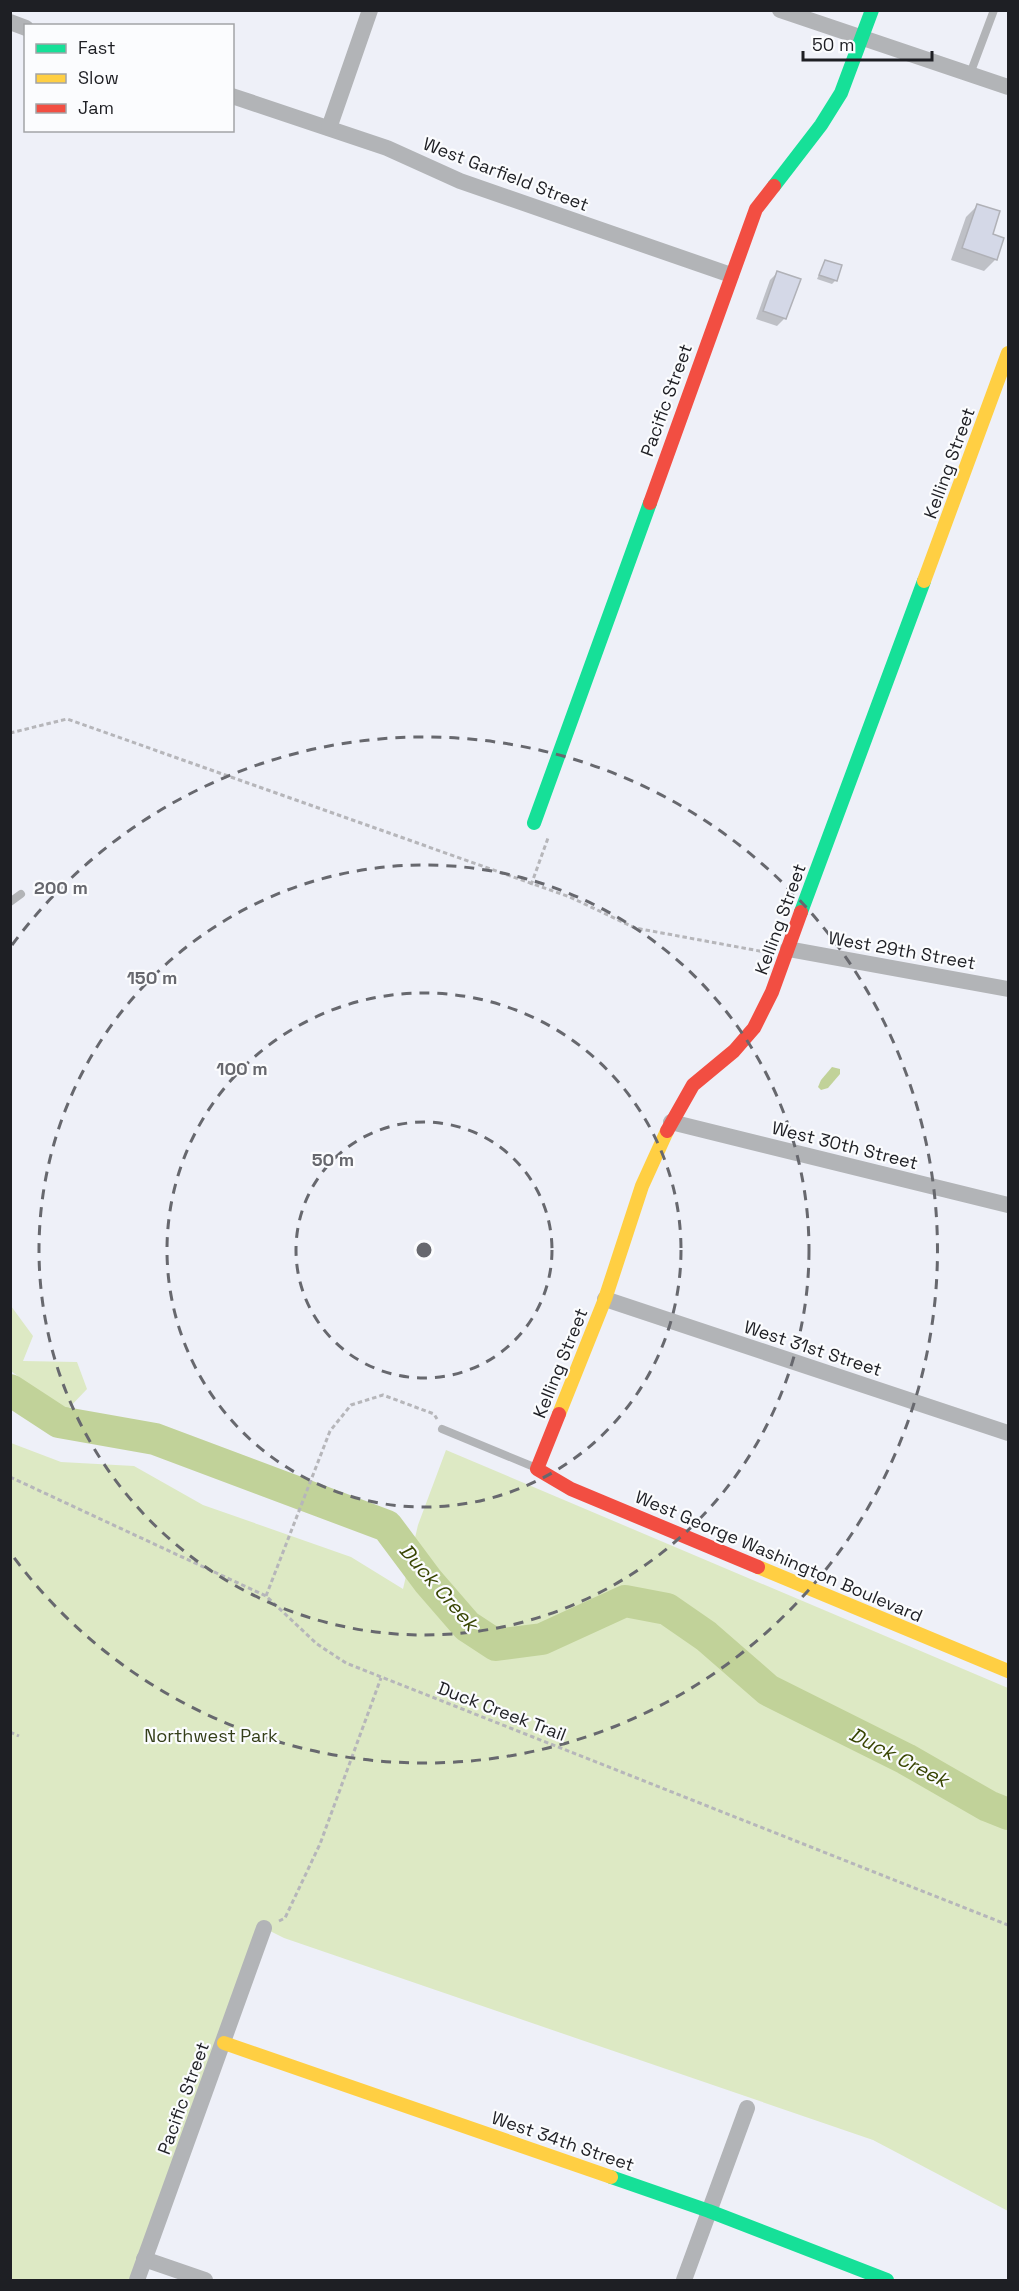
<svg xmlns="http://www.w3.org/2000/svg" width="1019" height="2291" viewBox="0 0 1019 2291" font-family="'Space Grotesk',sans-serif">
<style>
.green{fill:#dde9c4}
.water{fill:#c1d299}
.shadow{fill:#0003}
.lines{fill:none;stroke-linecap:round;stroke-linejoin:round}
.river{stroke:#c1d299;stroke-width:32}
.building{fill:#d4d8e7;stroke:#b0b1b7;stroke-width:1.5}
.path{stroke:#b6b6ba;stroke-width:3;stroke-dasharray:4.5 3;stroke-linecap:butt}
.lane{stroke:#b2b4b7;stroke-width:8}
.street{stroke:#b2b4b7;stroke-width:16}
.fast{stroke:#16e098;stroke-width:14}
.slow{stroke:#ffcf43;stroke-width:14}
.jam{stroke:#f24e42;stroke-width:14}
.ring{fill:none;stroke:#67686e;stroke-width:3;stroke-dasharray:10 8}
.labels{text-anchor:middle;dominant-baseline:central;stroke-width:4.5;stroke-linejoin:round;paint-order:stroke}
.street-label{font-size:18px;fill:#1e1f24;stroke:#fbfcfe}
.park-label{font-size:18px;fill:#343e19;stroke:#fbfcfe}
.water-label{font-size:20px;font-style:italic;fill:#384502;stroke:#fbfcfe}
.centre{fill:#67686e;stroke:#fbfcfe;stroke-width:3}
.ring-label{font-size:18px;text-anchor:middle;font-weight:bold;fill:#67686e;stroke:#fbfcfe;stroke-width:4.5;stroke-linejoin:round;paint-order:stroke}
</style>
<rect width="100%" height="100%" fill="#eef0f8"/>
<g class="green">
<path d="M11,1306L33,1336L23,1361L77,1362L87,1389L65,1412L11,1371Z"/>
<path d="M11,1443L61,1462L134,1466L203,1505L351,1557L403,1589L418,1525L446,1450L1008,1688V2211L873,2140L284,1938L264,1928L137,2280H11Z"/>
</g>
<path class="water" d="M832,1067L840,1069V1074L828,1088L821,1090L818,1087L821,1080Z"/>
<g class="shadow">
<path d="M978,205L991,235L996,259L984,271L951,260L966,217Z"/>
<path d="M825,261L836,280L832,284L817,279Z"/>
<path d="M778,272L785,318L777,326L756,319L770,280Z"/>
</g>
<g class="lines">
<path class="river" d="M10,1390L59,1422L155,1439L387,1526L428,1581L467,1626L496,1645L542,1639L625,1601L667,1609L706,1636L768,1690L906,1759L988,1806L1008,1814"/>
</g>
<g class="building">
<path d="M977,204L1000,211L993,234L1004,238L997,260L962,248Z"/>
<path d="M825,260L842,265L837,281L819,275Z"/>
<path d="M777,271L801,279L786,319L763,311Z"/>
</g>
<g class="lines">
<g class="path">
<path d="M10,733L67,719L570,897L635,928L765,952"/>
<path d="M531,885L548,838"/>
<path d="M10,1477L266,1596L317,1644L346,1663L1008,1925"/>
<path d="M266,1596L330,1431L351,1405L383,1395L434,1414L437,1419"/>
<path d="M10,1732L19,1736"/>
<path d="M279,1921L285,1918L320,1844L381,1678"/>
</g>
<g class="lane">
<path d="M970,74L994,10"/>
<path d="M10,902L21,894"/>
<path d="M442,1429L534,1467"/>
</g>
<g class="street">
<path d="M780,10L1008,87"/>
<path d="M10,22L26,28"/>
<path d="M232,96L387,148L460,181L731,275"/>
<path d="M329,128L370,10"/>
<path d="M788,949L1008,989"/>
<path d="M671,1122L1008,1205"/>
<path d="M605,1299L1008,1433"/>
<path d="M144,2259L205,2280"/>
<path d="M137,2280L264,1928"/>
<path d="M684,2280L747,2108"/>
</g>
<g class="fast">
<path d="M774,186L821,125L841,93L872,10"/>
<path d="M534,823L650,503"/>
<path d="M801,912L924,581"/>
<path d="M611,2177L709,2211L887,2280"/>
</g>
<g class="slow">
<path d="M924,581L1008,353"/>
<path d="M559,1414L605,1299L642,1186L667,1131"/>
<path d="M758,1567L1008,1671"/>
<path d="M224,2043L611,2177"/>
</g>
<g class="jam">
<path d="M650,503L756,209L774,186"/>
<path d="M667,1131L693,1085L734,1051L754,1028L772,992L801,912"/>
<path d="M559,1414L537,1469L571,1489L758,1567"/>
</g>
</g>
<g class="ring">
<circle cx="424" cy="1250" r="128"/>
<circle cx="424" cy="1250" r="257"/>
<circle cx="424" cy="1250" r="385"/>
<path d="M12 945A513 513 0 1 1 12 1555"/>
</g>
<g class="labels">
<g class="street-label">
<text transform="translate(506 174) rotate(21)">West Garfield Street</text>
<text transform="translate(666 400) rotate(-70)">Pacific Street</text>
<text transform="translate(949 463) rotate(-70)">Kelling Street</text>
<text transform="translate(780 919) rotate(-70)">Kelling Street</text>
<text transform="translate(902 950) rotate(10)">West 29th Street</text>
<text transform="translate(845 1145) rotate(14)">West 30th Street</text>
<text transform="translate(813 1348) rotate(18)">West 31st Street</text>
<text transform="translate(560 1363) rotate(-68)">Kelling Street</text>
<text transform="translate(779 1556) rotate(23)">West George Washington Boulevard</text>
<text transform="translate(502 1711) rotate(21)">Duck Creek Trail</text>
<text transform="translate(183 2098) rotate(-70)">Pacific Street</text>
<text transform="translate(563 2141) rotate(19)">West 34th Street</text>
</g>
<g class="park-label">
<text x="211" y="1735">Northwest Park</text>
</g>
<g class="water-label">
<text transform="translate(439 1587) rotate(49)">Duck Creek</text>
<text transform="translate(899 1757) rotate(27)">Duck Creek</text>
</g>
</g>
<circle cx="424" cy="1250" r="9" class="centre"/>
<g class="ring-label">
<text x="61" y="894">200 m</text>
<text x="152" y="984">150 m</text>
<text x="242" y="1075">100 m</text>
<text x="333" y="1166">50 m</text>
</g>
<rect width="1019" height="2291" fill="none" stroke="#1e1f24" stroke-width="24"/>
<rect x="24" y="24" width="210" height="108" fill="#fbfcfe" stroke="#a3a4a7" stroke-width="1.5"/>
<rect x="36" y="44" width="30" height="9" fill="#16e098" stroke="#a3a4a7" stroke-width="1.5"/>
<text x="78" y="54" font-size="18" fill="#1e1f24">Fast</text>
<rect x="36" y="74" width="30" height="9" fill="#ffcf43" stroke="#a3a4a7" stroke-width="1.5"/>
<text x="78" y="84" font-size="18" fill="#1e1f24">Slow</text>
<rect x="36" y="104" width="30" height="9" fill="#f24e42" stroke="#a3a4a7" stroke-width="1.5"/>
<text x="78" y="114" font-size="18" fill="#1e1f24">Jam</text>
<path d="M803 51v9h129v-9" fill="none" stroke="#1e1f24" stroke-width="3"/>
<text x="812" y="51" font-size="18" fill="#1e1f24" stroke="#fbfcfe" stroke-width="4.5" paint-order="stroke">50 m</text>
</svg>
